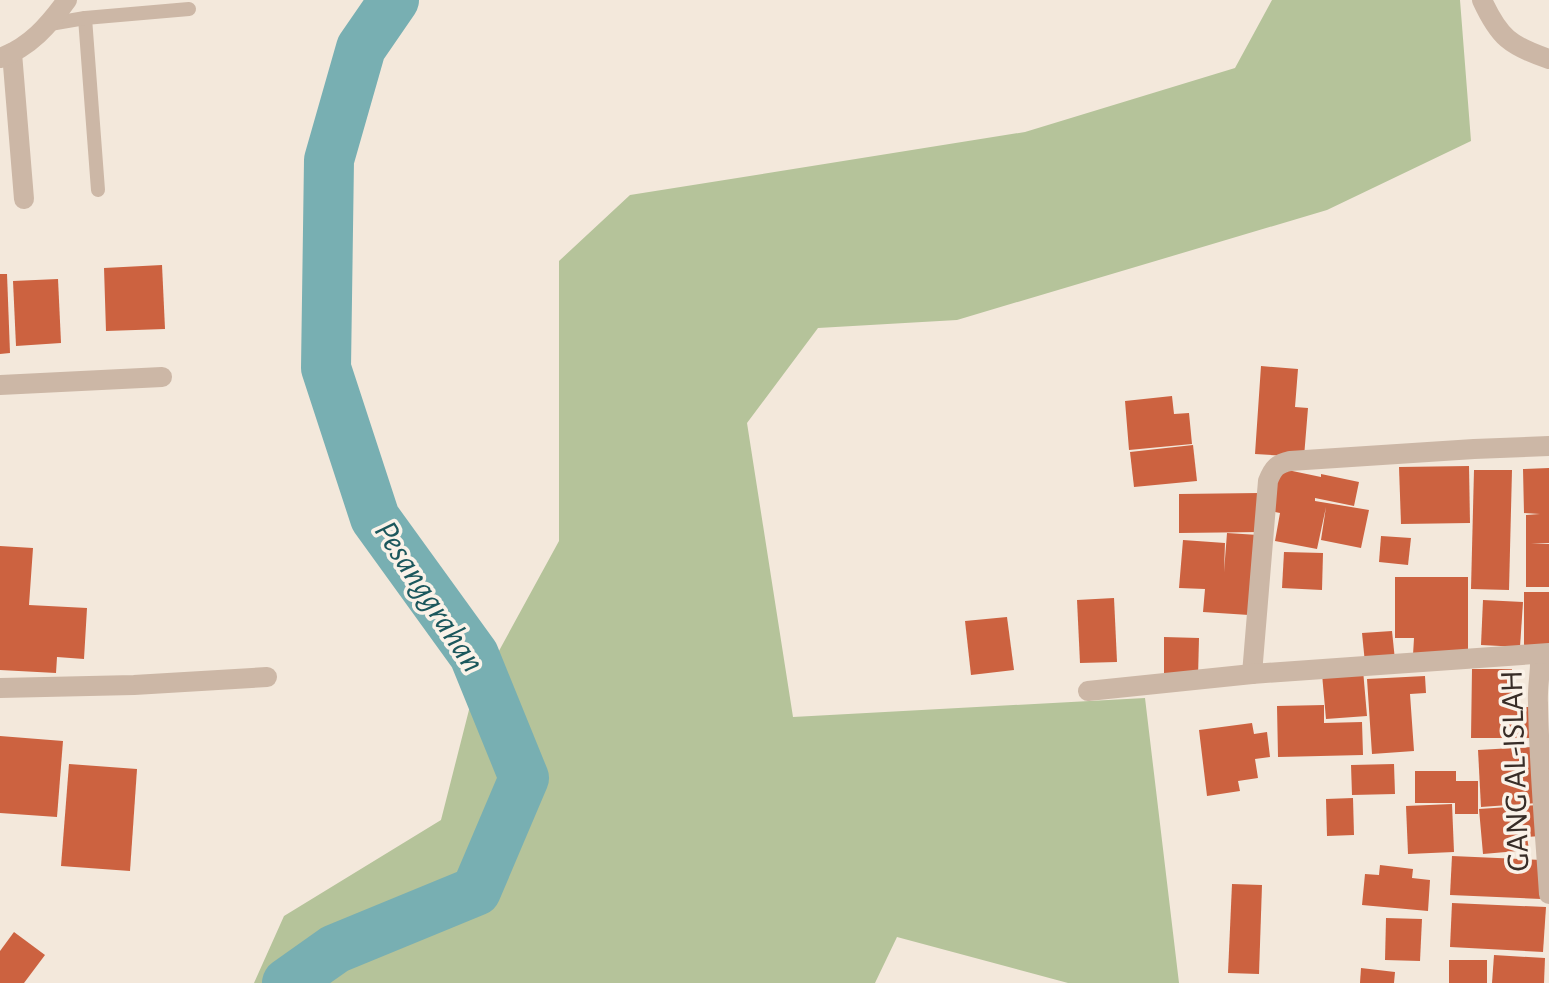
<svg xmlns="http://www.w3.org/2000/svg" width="1549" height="983" viewBox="0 0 1549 983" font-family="'Alegreya Sans',sans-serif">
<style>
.green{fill:#b5c39a}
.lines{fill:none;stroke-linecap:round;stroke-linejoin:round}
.river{stroke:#78afb2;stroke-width:50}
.building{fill:#cc6240}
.lane{stroke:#ccb7a6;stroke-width:14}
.street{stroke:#ccb7a6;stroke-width:20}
.labels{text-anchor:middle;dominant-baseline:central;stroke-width:7;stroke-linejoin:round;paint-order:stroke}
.street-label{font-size:32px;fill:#382d27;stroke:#faf2e8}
.water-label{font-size:34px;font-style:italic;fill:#1b575c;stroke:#faf2e8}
</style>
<rect width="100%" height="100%" fill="#f3e8db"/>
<path class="green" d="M1272,0H1460L1471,141L1327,210L957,320L818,328L747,423L793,717L1145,698L1179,983H1068L897,937L875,983H254L284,916L441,820L471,702L559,541V261L630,195L1025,132L1235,68Z"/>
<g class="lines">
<path class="river" d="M287,983L335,949L476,891L524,778L474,655L375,518L326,368L329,160L361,48L394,0"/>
</g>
<g class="building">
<path d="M162,265L165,329L106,331L104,268Z"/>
<path d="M0,274H7L10,353L0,354Z"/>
<path d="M58,279L61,343L16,346L13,281Z"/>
<path d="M1261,366L1298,369L1295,407L1308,408L1304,457L1255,454Z"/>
<path d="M1172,396L1174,414L1189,413L1192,444L1129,450L1125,401Z"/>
<path d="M1193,445L1197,481L1134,487L1130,452Z"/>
<path d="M1469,466L1470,523L1401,524L1399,467Z"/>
<path d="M1278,468L1321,477V474L1359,482L1354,506L1315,498V501L1369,510L1361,548L1321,540L1326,507L1317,549L1275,541L1280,513L1270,511Z"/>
<path d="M1549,468V543H1531L1549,544V587H1526V515L1540,514L1524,513L1523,469Z"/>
<path d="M1474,470H1512L1509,590L1471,589Z"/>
<path d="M1259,493L1260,532L1179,533V494Z"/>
<path d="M1227,533L1258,535L1249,615L1203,612L1205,589L1179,588L1183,540L1225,543L1224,572Z"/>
<path d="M1381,536L1411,538L1408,565L1379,562Z"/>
<path d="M0,546L33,548L29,605L87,608L84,659L57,657L56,673L0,670Z"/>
<path d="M1284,552L1323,553L1322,590L1282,588Z"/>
<path d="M1395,577H1468V655H1413L1414,638H1395Z"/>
<rect x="1524" y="592" width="25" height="55"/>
<path d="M1114,598L1117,662L1080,663L1077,600Z"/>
<path d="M1483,600L1523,602L1520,647L1481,645Z"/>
<path d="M1007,617L1014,670L971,675L965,621Z"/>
<path d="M1392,631L1395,660L1365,663L1362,633Z"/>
<path d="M1164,637L1199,638L1198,677H1164Z"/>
<path d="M1472,669H1512V707H1534V738H1471Z"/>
<path d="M1363,670L1367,716L1326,719L1322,674Z"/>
<path d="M1425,676L1426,693L1410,694L1414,751L1372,754L1367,679Z"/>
<path d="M1324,705V723L1362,722L1363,755L1278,757L1277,706Z"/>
<path d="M1252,723L1254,734L1267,732L1270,757L1255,759L1258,778L1238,781L1240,791L1207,796L1199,730Z"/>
<path d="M0,736L63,741L57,817L0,813Z"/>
<path d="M1531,747L1537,803L1481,807L1478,750Z"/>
<path d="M69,764L137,769L130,871L61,866Z"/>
<path d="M1394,764L1395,794L1352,795L1351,765Z"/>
<path d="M1415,771H1456V781H1478V814H1455V803H1415Z"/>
<path d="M1353,798L1354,835L1327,836L1326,799Z"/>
<path d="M1452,804L1454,852L1408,854L1406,806Z"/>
<path d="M1538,805L1540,836L1527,837L1529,850L1483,854L1479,809Z"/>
<path d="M1452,856L1542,860L1541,899L1450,895Z"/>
<path d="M1380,865L1413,869L1412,878L1430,880L1428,911L1362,905L1365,874L1379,875Z"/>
<path d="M1232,884L1262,885L1259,974L1228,973Z"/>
<path d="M1452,903L1546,907L1543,952L1450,947Z"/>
<path d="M1386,918L1422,919L1420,961L1385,960Z"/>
<path d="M14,932L45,955L24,983H0V951Z"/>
<path d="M1494,955L1545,958L1544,983H1492Z"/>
<rect x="1449" y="960" width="38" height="23"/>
<path d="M1361,968L1395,972L1394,983H1360Z"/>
</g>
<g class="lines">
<g class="lane">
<path d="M85,18L98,190"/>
<path d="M50,24L85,18L189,9"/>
</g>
<g class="street">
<path d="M1482,0C1499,37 1510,46 1549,59"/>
<path d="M12,53L24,199"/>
<path d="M0,58C30,47 49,25 67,0"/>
<path d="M0,385L162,377"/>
<path d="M1540,655C1541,671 1537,687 1538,703C1539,767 1545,831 1549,894"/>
<path d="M1252,674L1268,481C1273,468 1277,464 1290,461L1474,449L1549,446"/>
<path d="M0,688L134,685L267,677"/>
<path d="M1088,691L1252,674L1549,653"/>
</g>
</g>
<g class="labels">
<g class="street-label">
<text transform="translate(1515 771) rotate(-92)">GANG AL-ISLAH</text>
</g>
<g class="water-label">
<text transform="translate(429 597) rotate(57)">Pesanggrahan</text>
</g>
</g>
</svg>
